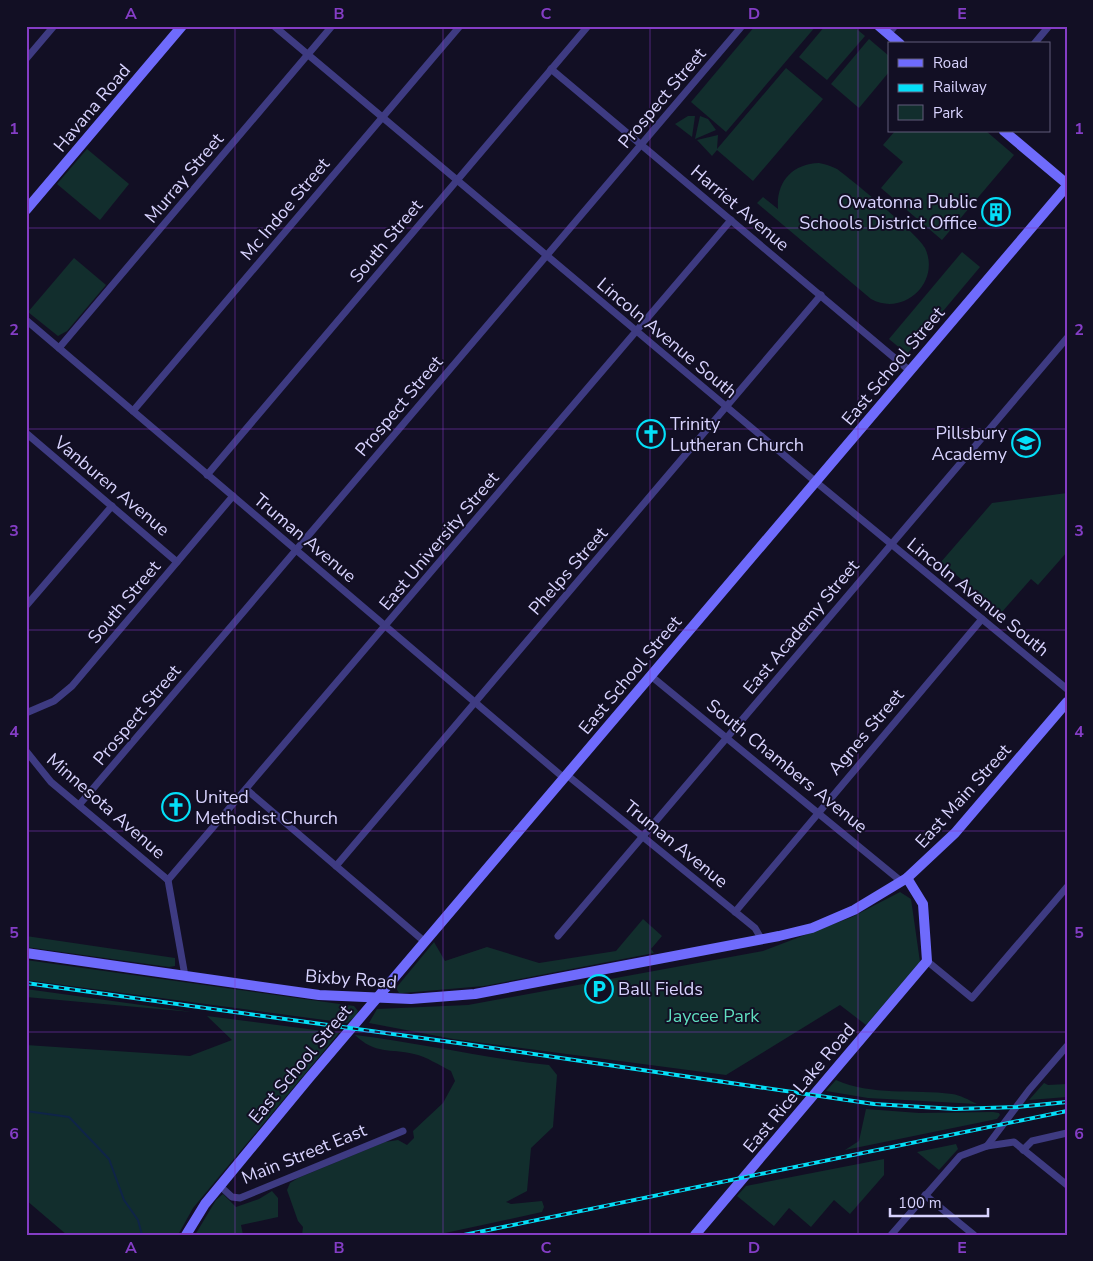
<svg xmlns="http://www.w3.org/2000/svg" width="1093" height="1261" viewBox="0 0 1093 1261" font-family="'Nunito Sans',sans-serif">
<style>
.green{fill:#122e2d}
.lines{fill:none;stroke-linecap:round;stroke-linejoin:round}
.stream{stroke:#0f2448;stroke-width:2}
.street{stroke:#3e3b82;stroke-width:7}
.secondary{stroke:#6f6bfc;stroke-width:10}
.rail-casing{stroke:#04dff8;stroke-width:4}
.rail{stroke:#120f24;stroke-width:2;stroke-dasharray:5.5;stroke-linecap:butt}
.grid{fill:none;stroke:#843dc5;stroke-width:1;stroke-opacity:0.55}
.labels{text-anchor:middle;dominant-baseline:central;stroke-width:4;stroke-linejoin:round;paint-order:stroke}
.street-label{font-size:18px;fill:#d8d3fe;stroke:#120f24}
.poi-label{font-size:18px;fill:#d8d3fe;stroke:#120f24;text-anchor:start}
.park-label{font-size:18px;fill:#5fddbe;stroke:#120f24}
.neatline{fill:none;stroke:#843dc5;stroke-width:2}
.grid-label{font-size:16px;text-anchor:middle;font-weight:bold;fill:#843dc5}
</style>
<rect width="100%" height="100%" fill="#120f24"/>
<g class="green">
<path d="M755,26H816L726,132L691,102Z"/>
<path d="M825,26H853L865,36L827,80L799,57Z"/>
<path d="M869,39L889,56V72L859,108L831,84Z"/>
<path d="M786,68L823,99L753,181L717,150L712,156L697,140L718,135L717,149Z"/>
<path d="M688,116H695L692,137L675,124Z"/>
<path d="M700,116L708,119L716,130L695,139Z"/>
<path d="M895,131H986L1014,155L942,240L881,188L903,162L883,145Z"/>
<path d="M87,149L129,184L100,220L57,184Z"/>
<path d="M819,163C825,164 831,166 837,169C851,179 919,235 925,248C941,282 904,317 871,299L757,203L763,197L778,209C776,182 792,164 819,163Z"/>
<path d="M962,252L980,267L907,354L889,339Z"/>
<path d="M74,258L106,285L67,331L58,336L28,312Z"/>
<path d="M1067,493V552L1038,585L1031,579L1001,613L941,562L992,503Z"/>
<path d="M900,892L911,899L920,962L866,1025L840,1005L726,1075L453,1039L369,1023L377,1009L468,1005L763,951L852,917Z"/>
<path d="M643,919L662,936L651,949L654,953L484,986L403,993H399L396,988L434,942L445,961L487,947L539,963L616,951Z"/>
<path d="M26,936L175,958V966L169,967L26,947Z"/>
<path d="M26,960L354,1006L358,1011L356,1016L347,1023L26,980Z"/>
<path d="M26,989L192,1012L26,997Z"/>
<path d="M207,1016L339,1033L193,1208L178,1235H67L26,1200V1045L190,1056L232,1040Z"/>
<path d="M355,1035C420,1043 484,1058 549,1065L557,1075L553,1127L531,1148L527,1191L506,1202L511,1204L542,1201L544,1207L542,1212L436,1235H302L303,1227L298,1221L287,1190L290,1183L298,1178L385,1142L398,1140L407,1145L414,1138L413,1131L443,1103L455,1081L451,1071C439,1065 427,1057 414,1054C389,1048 376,1055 355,1035Z"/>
<path d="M836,1080C871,1096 914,1089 952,1094C960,1095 969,1100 977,1104L868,1098L826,1091Z"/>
<path d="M1044,1083L1048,1085L1067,1084V1097L1029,1100Z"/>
<path d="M866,1109L919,1113L993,1112L999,1113L1000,1115L997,1119L845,1150L859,1141Z"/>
<path d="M956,1144L958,1149L939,1170L917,1152Z"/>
<path d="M884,1159V1175L850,1214L834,1200L811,1227L789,1208L774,1226L737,1196L746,1186Z"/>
<path d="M272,1191L278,1198V1217L241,1225L243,1235H195L216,1200L223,1194L236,1207L259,1199Z"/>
</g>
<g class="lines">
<path class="stream" d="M26,1111L69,1117L109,1159L124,1200L138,1220L142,1235"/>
<g class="street">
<path d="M274,26L816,482L1067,689"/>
<path d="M888,34L895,26"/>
<path d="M1034,44L1049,26"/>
<path d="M26,59L54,26"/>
<path d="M551,69L910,371"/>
<path d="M26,320L564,778"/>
<path d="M59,348L332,26"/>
<path d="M133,411L460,26"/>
<path d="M26,433L177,562"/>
<path d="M207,475L588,26"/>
<path d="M26,606L112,506"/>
<path d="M651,676L902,882"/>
<path d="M26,713L54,701L72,686L233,496"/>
<path d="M26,751L51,782L168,880"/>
<path d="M567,775L755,928L762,940"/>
<path d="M247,790L425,942"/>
<path d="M79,805L742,26"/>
<path d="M336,866L821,295"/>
<path d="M168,880L731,220"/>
<path d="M168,880L185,976"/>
<path d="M735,912L982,619"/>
<path d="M558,936L1067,338"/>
<path d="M927,961L972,998L1067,887"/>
<path d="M987,1146L1014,1142L1067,1185"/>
<path d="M1023,1150L1032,1141L1067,1133"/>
<path d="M220,1186L232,1197L240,1198L403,1131"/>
<path d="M925,1195L974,1235"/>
<path d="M891,1235L960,1156L987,1146L1029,1090L1067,1046"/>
</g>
<g class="secondary">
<path d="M879,26L900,44"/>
<path d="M1004,131L1067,184"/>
<path d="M26,210L182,26"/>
<path d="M26,953L319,995L411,999L475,994L779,936L812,928L854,910L907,878L955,833L1067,702"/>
<path d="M186,1235L205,1204L309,1078L1067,186"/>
<path d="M695,1235L927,961L923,904L907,878"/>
</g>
<defs>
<g id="rail">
<path d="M26,983L465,1044L874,1104L955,1109L1017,1107L1067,1102"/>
<path d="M464,1235L1067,1111"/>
</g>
</defs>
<use href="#rail" class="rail-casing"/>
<use href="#rail" class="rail"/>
</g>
<path class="grid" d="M235,26V1235M443,26V1235M650,26V1235M858,26V1235M26,228H1067M26,429H1067M26,630H1067M26,831H1067M26,1032H1067"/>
<defs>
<symbol id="building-ring" viewBox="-11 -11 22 22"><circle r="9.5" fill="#120f24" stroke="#04dff8" stroke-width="1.5"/><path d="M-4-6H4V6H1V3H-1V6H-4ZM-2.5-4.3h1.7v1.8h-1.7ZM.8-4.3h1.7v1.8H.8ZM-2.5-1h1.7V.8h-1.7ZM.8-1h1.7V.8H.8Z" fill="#04dff8"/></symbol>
<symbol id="church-ring" viewBox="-11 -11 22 22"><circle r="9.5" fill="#120f24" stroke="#04dff8" stroke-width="1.5"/><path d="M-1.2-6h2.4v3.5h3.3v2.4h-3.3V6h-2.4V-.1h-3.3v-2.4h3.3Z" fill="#04dff8"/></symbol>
<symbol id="school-ring" viewBox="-11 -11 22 22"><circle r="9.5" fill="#120f24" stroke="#04dff8" stroke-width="1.5"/><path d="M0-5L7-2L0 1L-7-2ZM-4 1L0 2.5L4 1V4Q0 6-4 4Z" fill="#04dff8"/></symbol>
<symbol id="parking-ring" viewBox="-11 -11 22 22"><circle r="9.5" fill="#120f24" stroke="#04dff8" stroke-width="1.5"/><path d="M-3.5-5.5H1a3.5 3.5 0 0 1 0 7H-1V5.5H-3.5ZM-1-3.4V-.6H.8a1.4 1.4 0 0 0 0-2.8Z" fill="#04dff8"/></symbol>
</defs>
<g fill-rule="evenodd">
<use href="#building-ring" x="980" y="196" width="32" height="32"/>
<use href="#church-ring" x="635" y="418" width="32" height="32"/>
<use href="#school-ring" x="1010" y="427" width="32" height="32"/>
<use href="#church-ring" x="160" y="791" width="32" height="32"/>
<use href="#parking-ring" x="583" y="973" width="32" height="32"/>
</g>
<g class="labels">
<g class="street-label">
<text transform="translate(662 98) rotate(-50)">Prospect Street</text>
<text transform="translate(92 108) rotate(-50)">Havana Road</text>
<text transform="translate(184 178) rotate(-50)">Murray Street</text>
<text transform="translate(740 208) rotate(40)">Harriet Avenue</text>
<text transform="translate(285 209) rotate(-50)">Mc Indoe Street</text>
<text transform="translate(386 241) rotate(-50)">South Street</text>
<text transform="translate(667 338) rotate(40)">Lincoln Avenue South</text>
<text transform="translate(893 366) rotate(-50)">East School Street</text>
<text transform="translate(399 406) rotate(-50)">Prospect Street</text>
<text transform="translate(112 486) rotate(40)">Vanburen Avenue</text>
<text transform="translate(305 538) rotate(40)">Truman Avenue</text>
<text transform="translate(439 541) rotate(-50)">East University Street</text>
<text transform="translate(568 571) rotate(-49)">Phelps Street</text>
<text transform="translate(978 597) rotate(39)">Lincoln Avenue South</text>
<text transform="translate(124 602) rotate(-50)">South Street</text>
<text transform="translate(801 627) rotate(-50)">East Academy Street</text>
<text transform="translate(630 675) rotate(-50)">East School Street</text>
<text transform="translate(137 715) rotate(-50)">Prospect Street</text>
<text transform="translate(866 732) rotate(-50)">Agnes Street</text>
<text transform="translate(787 766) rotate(39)">South Chambers Avenue</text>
<text transform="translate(963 796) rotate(-48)">East Main Street</text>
<text transform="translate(106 806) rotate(41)">Minnesota Avenue</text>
<text transform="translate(676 844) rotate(39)">Truman Avenue</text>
<text transform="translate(351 979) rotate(4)">Bixby Road</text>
<text transform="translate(300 1064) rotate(-50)">East School Street</text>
<text transform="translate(799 1088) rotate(-50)">East Rice Lake Road</text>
<text transform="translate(304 1154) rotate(-22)">Main Street East</text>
</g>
<g class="poi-label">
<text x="977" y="202" text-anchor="end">Owatonna Public<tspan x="977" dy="21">Schools District Office</tspan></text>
<text x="670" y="424">Trinity<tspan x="670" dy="21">Lutheran Church</tspan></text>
<text x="1007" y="433" text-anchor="end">Pillsbury<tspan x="1007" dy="21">Academy</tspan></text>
<text x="195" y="797">United<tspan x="195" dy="21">Methodist Church</tspan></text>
<text x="618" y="989">Ball Fields</text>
</g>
<g class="park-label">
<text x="713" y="1016">Jaycee Park</text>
</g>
</g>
<rect width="1093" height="1261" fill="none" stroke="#120f24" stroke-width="55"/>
<rect x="888" y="42" width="162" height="90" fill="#120f24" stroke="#615d7b"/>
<rect x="898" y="59" width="25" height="8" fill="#6f6bfc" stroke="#615d7b"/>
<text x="933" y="68" font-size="15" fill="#d8d3fe">Road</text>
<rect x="898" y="84" width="25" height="8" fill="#04dff8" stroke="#615d7b"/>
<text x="933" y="92" font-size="15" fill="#d8d3fe">Railway</text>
<rect x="898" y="105" width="25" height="15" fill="#122e2d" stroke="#615d7b"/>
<text x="933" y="118" font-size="15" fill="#d8d3fe">Park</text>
<path d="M890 1208v8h98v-8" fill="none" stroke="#d8d3fe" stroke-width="2.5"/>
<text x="898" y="1208" font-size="15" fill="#d8d3fe" stroke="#120f24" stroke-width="4" paint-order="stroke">100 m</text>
<rect x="28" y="28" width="1038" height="1206" class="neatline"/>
<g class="grid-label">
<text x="131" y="19">A</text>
<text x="339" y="19">B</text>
<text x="546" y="19">C</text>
<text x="754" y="19">D</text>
<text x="962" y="19">E</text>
<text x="14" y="134">1</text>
<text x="1079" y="134">1</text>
<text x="14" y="335">2</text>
<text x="1079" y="335">2</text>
<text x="14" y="536">3</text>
<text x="1079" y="536">3</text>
<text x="14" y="737">4</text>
<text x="1079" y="737">4</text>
<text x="14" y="938">5</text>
<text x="1079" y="938">5</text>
<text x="14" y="1139">6</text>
<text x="1079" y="1139">6</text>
<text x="131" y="1253">A</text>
<text x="339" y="1253">B</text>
<text x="546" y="1253">C</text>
<text x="754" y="1253">D</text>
<text x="962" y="1253">E</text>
</g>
</svg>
